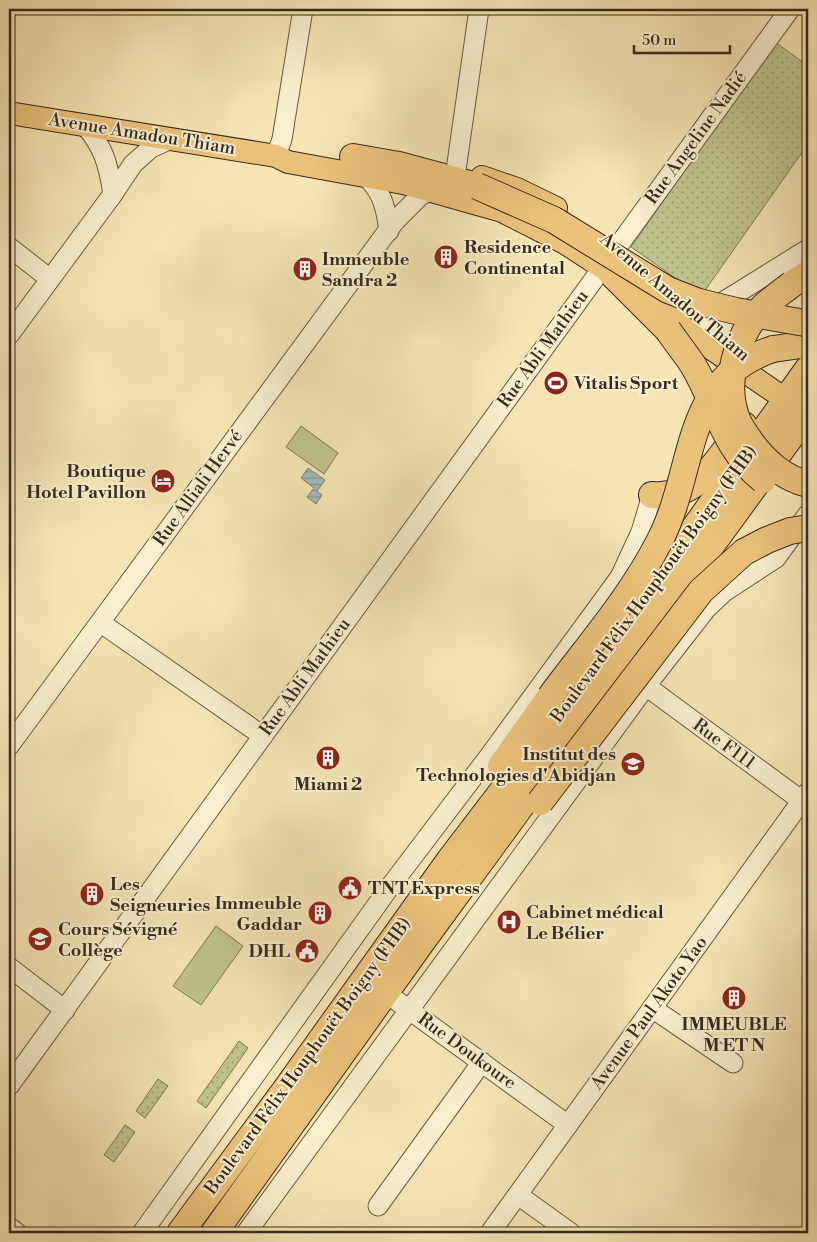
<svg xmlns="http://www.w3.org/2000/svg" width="817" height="1242" viewBox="0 0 817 1242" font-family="'Libre Bodoni',serif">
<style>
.green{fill:url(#green-dots);stroke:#7c7655}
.pitch{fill:#bfc38b;stroke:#7c7655}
.water{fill:url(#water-rules);stroke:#78817b}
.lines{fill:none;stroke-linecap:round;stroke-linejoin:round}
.minor-casing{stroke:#685844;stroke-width:21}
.major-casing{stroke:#38291f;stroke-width:24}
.highway-casing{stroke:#38291f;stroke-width:28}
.minor{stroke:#f9eece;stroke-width:19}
.major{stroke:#ebc27a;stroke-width:22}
.highway{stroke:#ebc27a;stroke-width:26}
.highway-bridge-casing{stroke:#38291f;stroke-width:28;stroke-linecap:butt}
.highway-bridge{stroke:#ebc27a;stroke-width:26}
.labels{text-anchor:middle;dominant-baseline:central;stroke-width:4;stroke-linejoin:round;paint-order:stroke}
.street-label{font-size:18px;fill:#38291f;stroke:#f9eece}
.poi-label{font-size:18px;font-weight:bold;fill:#38291f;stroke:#f9eece;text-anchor:start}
</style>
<defs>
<pattern id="green-dots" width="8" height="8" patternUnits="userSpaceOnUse" patternTransform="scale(1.25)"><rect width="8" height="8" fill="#bfc38b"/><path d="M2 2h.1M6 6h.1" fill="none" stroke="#9c9e71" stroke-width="1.8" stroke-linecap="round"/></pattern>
<pattern id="water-rules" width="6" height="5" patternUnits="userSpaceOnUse" patternTransform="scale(1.25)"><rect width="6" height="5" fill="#a3bcb9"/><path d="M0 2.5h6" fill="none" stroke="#869996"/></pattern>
</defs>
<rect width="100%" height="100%" fill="#f6e5b3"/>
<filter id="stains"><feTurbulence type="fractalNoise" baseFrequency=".004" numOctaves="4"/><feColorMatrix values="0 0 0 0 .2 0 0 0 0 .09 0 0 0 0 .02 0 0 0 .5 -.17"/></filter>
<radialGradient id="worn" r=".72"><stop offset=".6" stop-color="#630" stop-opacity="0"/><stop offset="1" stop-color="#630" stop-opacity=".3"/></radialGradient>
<g class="green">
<path d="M775,42L808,66V144L701,296L631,247Z"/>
<path d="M239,1041L248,1048L206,1108L197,1101Z"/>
<path d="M158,1079L168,1086L145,1118L136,1111Z"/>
<path d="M125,1125L135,1132L114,1162L104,1155Z"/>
</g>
<g class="pitch">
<path d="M301,426L338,453L324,474L286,447Z"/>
<path d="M216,926L243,946L201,1005L173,986Z"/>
</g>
<path class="water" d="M308,468L325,480L317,491L322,495L316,504L307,497L314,488L301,478Z"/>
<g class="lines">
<defs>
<g id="minor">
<path d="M84,124C104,148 108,163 113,194"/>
<path d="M276,156L282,139L303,9"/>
<path d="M456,170L479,9"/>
<path d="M364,175C382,190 386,208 389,231"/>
<path d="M9,247L50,279"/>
<path d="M9,335L113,194L133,164L151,148L171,139"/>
<path d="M696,338L706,316L713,308L808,249"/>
<path d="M101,623L263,736"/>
<path d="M646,686L802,801"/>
<path d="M9,746L395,221L422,194L435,191"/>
<path d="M9,967L65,1010"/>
<path d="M375,985L568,1125"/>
<path d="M652,1008L733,1063"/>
<path d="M9,1086L790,9"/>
<path d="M518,1195L571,1233"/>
<path d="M378,1206L482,1062"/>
<path d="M9,1227L17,1233"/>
<path d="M142,1233L389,888L490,755L620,577L641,532L652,495"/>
<path d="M246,1233L646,686L707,608L724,592L776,558L808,514"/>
<path d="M490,1233L808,792"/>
</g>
<g id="major">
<path d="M9,113L276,156L288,162L403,183L502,211L565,243L625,282"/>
<path d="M482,177L517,189L556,208"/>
<path d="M657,305L696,338L801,410"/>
</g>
<g id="highway">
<path d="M353,157L399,165L477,186"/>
<path d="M611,273L668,330"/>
<path d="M792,284L808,274"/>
<path d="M773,349L808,344"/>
<path d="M652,495C701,499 718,457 744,425"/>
<path d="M501,766L550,697"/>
<path d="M180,1233L286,1089L449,861L565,709L808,369"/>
<path d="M214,1233L421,943L808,413"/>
</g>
</defs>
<use href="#minor" class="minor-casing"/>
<use href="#major" class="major-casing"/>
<use href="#highway" class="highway-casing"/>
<use href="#minor" class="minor"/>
<use href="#major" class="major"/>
<use href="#highway" class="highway"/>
<defs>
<g id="highway-bridge">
<path d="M477,186L554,220L668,290L699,302L736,311L805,323"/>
<path d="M792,284C782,292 771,299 762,308C736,336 723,383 737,419C740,427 746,435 751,442C764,461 785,479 808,484"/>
<path d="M668,330C676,342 685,353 693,365C718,407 723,448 763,480"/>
<path d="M550,697C587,647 631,597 659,542C697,470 681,379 773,349"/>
<path d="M540,802L701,591L744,552L767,540L790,531L808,528"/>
</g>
</defs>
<use href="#highway-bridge" class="highway-bridge-casing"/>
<use href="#highway-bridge" class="highway-bridge"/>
</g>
<defs>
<symbol id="building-disc" viewBox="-11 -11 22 22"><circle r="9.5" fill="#8f2418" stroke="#f9eece"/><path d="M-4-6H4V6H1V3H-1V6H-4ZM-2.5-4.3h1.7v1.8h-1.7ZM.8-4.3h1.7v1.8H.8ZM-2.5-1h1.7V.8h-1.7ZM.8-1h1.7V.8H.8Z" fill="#fff"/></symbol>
<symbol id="stadium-disc" viewBox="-11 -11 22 22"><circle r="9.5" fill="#8f2418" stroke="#f9eece"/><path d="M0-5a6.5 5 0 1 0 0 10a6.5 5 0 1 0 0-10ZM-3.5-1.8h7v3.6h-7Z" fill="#fff"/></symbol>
<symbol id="hotel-disc" viewBox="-11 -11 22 22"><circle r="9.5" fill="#8f2418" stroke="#f9eece"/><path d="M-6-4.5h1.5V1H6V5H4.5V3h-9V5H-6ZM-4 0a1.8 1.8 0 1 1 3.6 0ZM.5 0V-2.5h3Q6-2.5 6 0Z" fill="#fff"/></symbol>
<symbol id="university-disc" viewBox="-11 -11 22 22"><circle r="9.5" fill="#8f2418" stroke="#f9eece"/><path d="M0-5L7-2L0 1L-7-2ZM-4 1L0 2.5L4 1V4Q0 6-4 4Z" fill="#fff"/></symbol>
<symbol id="civic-disc" viewBox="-11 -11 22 22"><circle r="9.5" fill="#8f2418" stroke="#f9eece"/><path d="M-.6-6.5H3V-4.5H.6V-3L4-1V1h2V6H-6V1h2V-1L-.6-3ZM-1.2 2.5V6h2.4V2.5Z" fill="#fff"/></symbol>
<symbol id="hospital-disc" viewBox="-11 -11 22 22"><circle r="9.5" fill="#8f2418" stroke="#f9eece"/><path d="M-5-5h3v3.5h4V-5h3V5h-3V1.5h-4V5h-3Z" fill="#fff"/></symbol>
<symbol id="school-disc" viewBox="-11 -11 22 22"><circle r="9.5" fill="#8f2418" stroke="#f9eece"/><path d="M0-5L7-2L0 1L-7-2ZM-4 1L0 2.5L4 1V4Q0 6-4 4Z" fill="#fff"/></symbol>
</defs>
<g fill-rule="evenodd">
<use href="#building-disc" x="432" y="243" width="28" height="28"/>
<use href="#building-disc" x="291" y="255" width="28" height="28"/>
<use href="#stadium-disc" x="542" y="369" width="28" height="28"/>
<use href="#hotel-disc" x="149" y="467" width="28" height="28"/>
<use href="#building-disc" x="314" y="744" width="28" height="28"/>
<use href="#university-disc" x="619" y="750" width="28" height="28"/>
<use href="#civic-disc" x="336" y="874" width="28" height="28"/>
<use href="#building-disc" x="78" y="880" width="28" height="28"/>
<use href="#building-disc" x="306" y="899" width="28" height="28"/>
<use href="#hospital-disc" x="495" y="908" width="28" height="28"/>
<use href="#school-disc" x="26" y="925" width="28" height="28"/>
<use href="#civic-disc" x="293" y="937" width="28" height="28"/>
<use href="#building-disc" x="720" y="984" width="28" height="28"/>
</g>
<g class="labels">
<g class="street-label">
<text transform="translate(142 134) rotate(9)">Avenue Amadou Thiam</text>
<text transform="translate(696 138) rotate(-54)">Rue Angeline Nadié</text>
<text transform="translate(675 297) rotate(40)">Avenue Amadou Thiam</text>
<text transform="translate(543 349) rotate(-54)">Rue Abli Mathieu</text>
<text transform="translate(198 488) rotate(-54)">Rue Alliali Hervé</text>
<text transform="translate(654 584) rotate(-54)">Boulevard Félix Houphouët Boigny (FHB)</text>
<text transform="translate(305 677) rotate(-54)">Rue Abli Mathieu</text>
<text transform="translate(724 744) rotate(36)">Rue F111</text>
<text transform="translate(649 1013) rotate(-54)">Avenue Paul Akoto Yao</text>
<text transform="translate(467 1051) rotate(36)">Rue Doukoure</text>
<text transform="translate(308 1056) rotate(-54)">Boulevard Félix Houphouët Boigny (FHB)</text>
</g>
<g class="poi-label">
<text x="464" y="247">Residence<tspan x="464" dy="21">Continental</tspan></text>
<text x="322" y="259">Immeuble<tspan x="322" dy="21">Sandra 2</tspan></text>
<text x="574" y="383">Vitalis Sport</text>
<text x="146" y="471" text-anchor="end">Boutique<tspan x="146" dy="21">Hotel Pavillon</tspan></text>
<text x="616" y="754" text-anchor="end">Institut des<tspan x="616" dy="21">Technologies d'Abidjan</tspan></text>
<text x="328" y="784" text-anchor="middle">Miami 2</text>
<text x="110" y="884">Les<tspan x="110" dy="21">Seigneuries</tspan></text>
<text x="368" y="888">TNT Express</text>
<text x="302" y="903" text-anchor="end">Immeuble<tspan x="302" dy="21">Gaddar</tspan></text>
<text x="526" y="912">Cabinet médical<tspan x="526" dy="21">Le Bélier</tspan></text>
<text x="58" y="929">Cours Sévigné<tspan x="58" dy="21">Collège</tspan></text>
<text x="290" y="951" text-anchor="end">DHL</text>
<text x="734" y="1024" text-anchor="middle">IMMEUBLE<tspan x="734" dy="21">M ET N</tspan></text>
</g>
</g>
<rect width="817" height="1242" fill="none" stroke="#f6e5b3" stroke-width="30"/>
<rect x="10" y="10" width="797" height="1222" fill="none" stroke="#38291f" stroke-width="2.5"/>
<rect x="15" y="15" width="787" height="1212" fill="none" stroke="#38291f"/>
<path d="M634 45v8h96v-8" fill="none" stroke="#38291f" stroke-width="2.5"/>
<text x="642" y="45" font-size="15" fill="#38291f" stroke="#f9eece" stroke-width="4" paint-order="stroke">50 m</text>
<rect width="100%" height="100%" filter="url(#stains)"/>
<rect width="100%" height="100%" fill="url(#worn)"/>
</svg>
